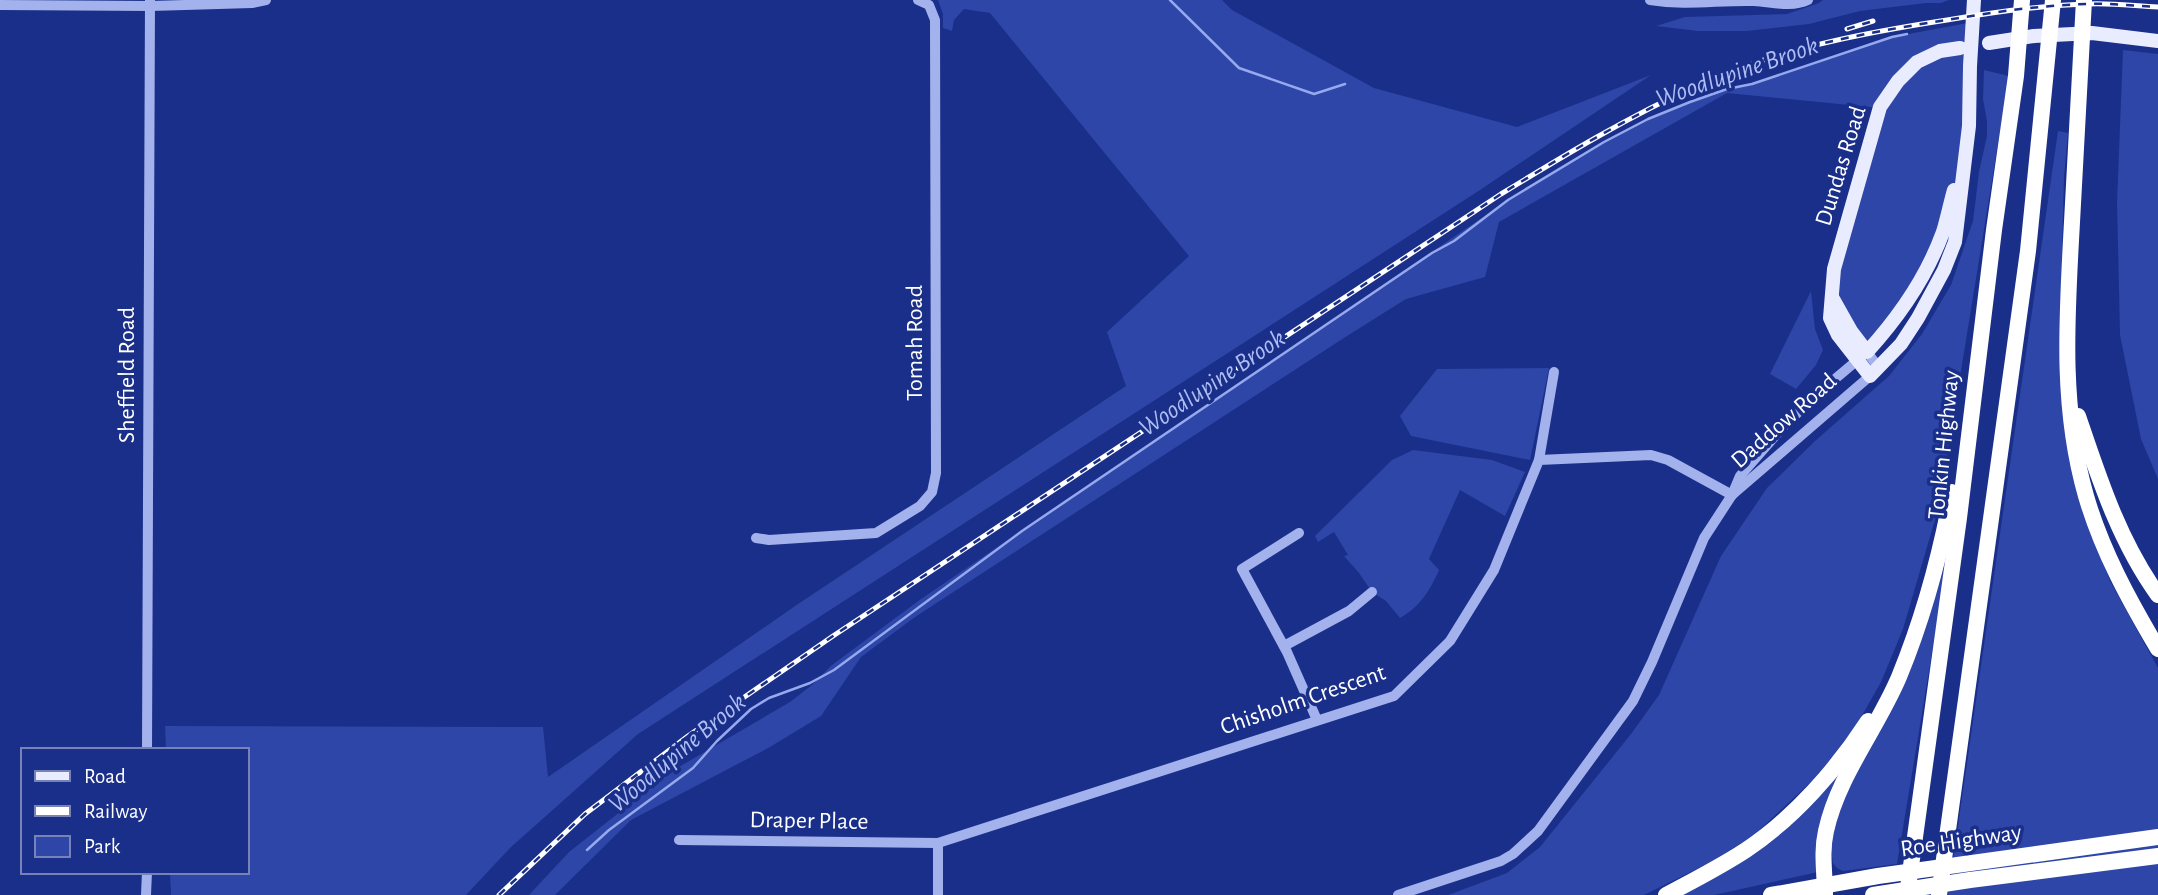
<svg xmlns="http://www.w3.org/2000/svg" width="2158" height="895" viewBox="0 0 2158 895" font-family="'Alegreya Sans',sans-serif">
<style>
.green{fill:#2d46a7}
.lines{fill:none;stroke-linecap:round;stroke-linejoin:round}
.stream{stroke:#96a9ef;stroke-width:2.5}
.minor{stroke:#a3b2ed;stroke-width:10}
.major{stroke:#e9ecff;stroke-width:14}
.highway{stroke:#fff;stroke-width:16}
.rail-casing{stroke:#fff;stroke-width:5}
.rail{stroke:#1a2f89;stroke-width:2.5;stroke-dasharray:8;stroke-linecap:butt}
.labels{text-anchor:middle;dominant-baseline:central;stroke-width:7;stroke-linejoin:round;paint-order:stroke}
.street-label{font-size:24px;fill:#fff;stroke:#1a2f89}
.water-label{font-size:26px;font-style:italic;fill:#aebdf4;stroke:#1a2f89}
</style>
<rect width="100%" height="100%" fill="#1a2f89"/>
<g class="green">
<path d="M938,0H1222L1232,10L1374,88L1517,127L1651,75L1480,190L638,734L510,848L466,895H171L170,872H247V750H166L165,726L543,727L548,777L798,604L1126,386L1107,332L1189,256L990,13L964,9L954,20L952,31L943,28V14Z"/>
<path d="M1823,0H1949L1941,3H1926L1860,11L1809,24L1747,31H1698L1656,26L1685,17L1787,14L1819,3Z"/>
<path d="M1973,22L1966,163L1943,232L1867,352L1833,298L1880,108L1727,93L1499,222L1485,277L1406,299L1347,336L915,617L861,657L821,716L770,747L631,820L555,895H529L569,852L672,771L790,702L812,685L832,665L921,599L1508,200L1604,142L1648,119L1690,102L1727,89L1752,84L1892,37Z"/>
<path d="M2123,50L2158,54V479L2141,439L2120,335L2117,202Z"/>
<path d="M1984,70L2009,76L1939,506L1903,629L1881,682L1851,735L1812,781L1753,836L1707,864L1644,895H1448L1507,873L1540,847L1631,734L1659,695L1721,556L1767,488L1815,441L1889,376L1922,334L1951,285L1973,221L1979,172L1987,136V121L1983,99Z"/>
<path d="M2058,131L2068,133L2064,177L2060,335L2093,537L2110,581L2158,668V895H1948Z"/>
<path d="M1811,291L1815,329L1823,350L1816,365L1796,389L1770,374Z"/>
<path d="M1549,368L1530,460L1411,436L1400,416L1437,369Z"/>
<path d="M1413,450L1492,460L1525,472L1505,516L1460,490L1429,559L1439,570C1431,589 1419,608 1400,618L1386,601L1372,592L1359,573L1344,556L1348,555L1334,532L1318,542L1315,536L1392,460Z"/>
<path d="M1948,556L1897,864L1843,871L1837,868L1833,863L1831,850V840L1844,795L1928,618Z"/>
<path d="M1841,772L1818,872L1714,895H1683L1720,875L1761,848Z"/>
</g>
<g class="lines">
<g class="stream">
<path d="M1170,0L1239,68L1314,94L1345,84"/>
<path d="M587,850L609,830L693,768L717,741L751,709L769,698L810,683L834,670L1022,531L1432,253L1454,241L1508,200L1604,142L1648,119L1690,102L1727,89L1752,84L1892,37L1907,34"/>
</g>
<g class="minor">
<path d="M1650,0C1687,6 1718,0 1754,1C1773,2 1790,8 1808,0"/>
<path d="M0,5L151,6L252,3L266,0"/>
<path d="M1539,460L1554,372"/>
<path d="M1732,495L1870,376"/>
<path d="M1299,533L1242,569L1287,652L1317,720"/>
<path d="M756,538L769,540L876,533L920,506L932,492L936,473L935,20L929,5L918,0"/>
<path d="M1284,646L1349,611L1372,592"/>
<path d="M147,750L150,0"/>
<path d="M679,840L938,843"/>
<path d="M146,895L147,872"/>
<path d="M938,895V843L1394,696L1450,641L1494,570L1539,460L1651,455L1668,460L1732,495"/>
<path d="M1398,895L1501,861L1513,854L1538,831L1633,701L1652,662L1704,538L1732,495L1740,476L1782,428L1816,395L1867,352L1879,368"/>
</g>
<g class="major">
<path d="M1989,43L2034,36L2092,33L2158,41"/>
<path d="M1960,48L1940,51L1917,62L1898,81L1880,107L1834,269L1830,318L1838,335L1870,376L1901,344L1918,318L1944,270L1955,242L1969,126L1970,66L1974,0"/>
<path d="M1833,299L1851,331L1867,352C1898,318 1927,276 1943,232C1947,219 1950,204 1954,190"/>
</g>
<g class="highway">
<path d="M2084,0C2080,74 2076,148 2072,222C2067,315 2060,406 2086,496C2102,551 2129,600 2158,649"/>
<path d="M2078,416C2099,478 2119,541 2158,595"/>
<path d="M1666,895C1693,881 1720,867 1746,850C1794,818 1837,769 1868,721"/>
<path d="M1771,895L1878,876L2158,837"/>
<path d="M1825,895C1825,873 1821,853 1826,831C1838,776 1877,729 1899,677C1924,616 1940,557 1952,492"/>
<path d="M1873,895L1970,880L2158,856"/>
<path d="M1907,895L1959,518L1994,230L2016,76L2022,0"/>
<path d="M1939,895L2028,251L2053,0"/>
</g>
<defs>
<g id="rail">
<path d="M1847,29L1873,21"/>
<path d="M499,895L585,814L688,736L833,636L1501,194C1565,155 1628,117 1696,86C1774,50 1862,33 1947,20C1994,12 2042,5 2089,4C2112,3 2135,6 2158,7"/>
</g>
</defs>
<use href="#rail" class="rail-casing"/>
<use href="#rail" class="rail"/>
</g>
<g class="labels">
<g class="street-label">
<text transform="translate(1841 166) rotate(-73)">Dundas Road</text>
<text transform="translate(915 343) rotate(-90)">Tomah Road</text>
<text transform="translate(127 375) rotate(-90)">Sheffield Road</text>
<text transform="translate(1784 421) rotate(-41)">Daddow Road</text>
<text transform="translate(1944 445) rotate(-84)">Tonkin Highway</text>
<text transform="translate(1303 700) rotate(-19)">Chisholm Crescent</text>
<text transform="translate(809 821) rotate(1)">Draper Place</text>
<text transform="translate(1961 841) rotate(-8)">Roe Highway</text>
</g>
<g class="water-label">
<text transform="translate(1737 72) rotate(-19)">Woodlupine Brook</text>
<text transform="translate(1212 383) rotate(-34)">Woodlupine Brook</text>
<text transform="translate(677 753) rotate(-40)">Woodlupine Brook</text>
</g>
</g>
<rect x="21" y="748" width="228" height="126" fill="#1a2f89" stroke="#7682b8" stroke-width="2"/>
<rect x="35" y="771" width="35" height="10" fill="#e9ecff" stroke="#7682b8" stroke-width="2"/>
<text x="84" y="783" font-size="21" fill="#ffffff">Road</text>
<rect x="35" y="806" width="35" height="10" fill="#ffffff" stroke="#7682b8" stroke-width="2"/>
<text x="84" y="818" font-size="21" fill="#ffffff">Railway</text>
<rect x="35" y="836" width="35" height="21" fill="#2d46a7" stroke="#7682b8" stroke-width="2"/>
<text x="84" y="853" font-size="21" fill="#ffffff">Park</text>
</svg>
